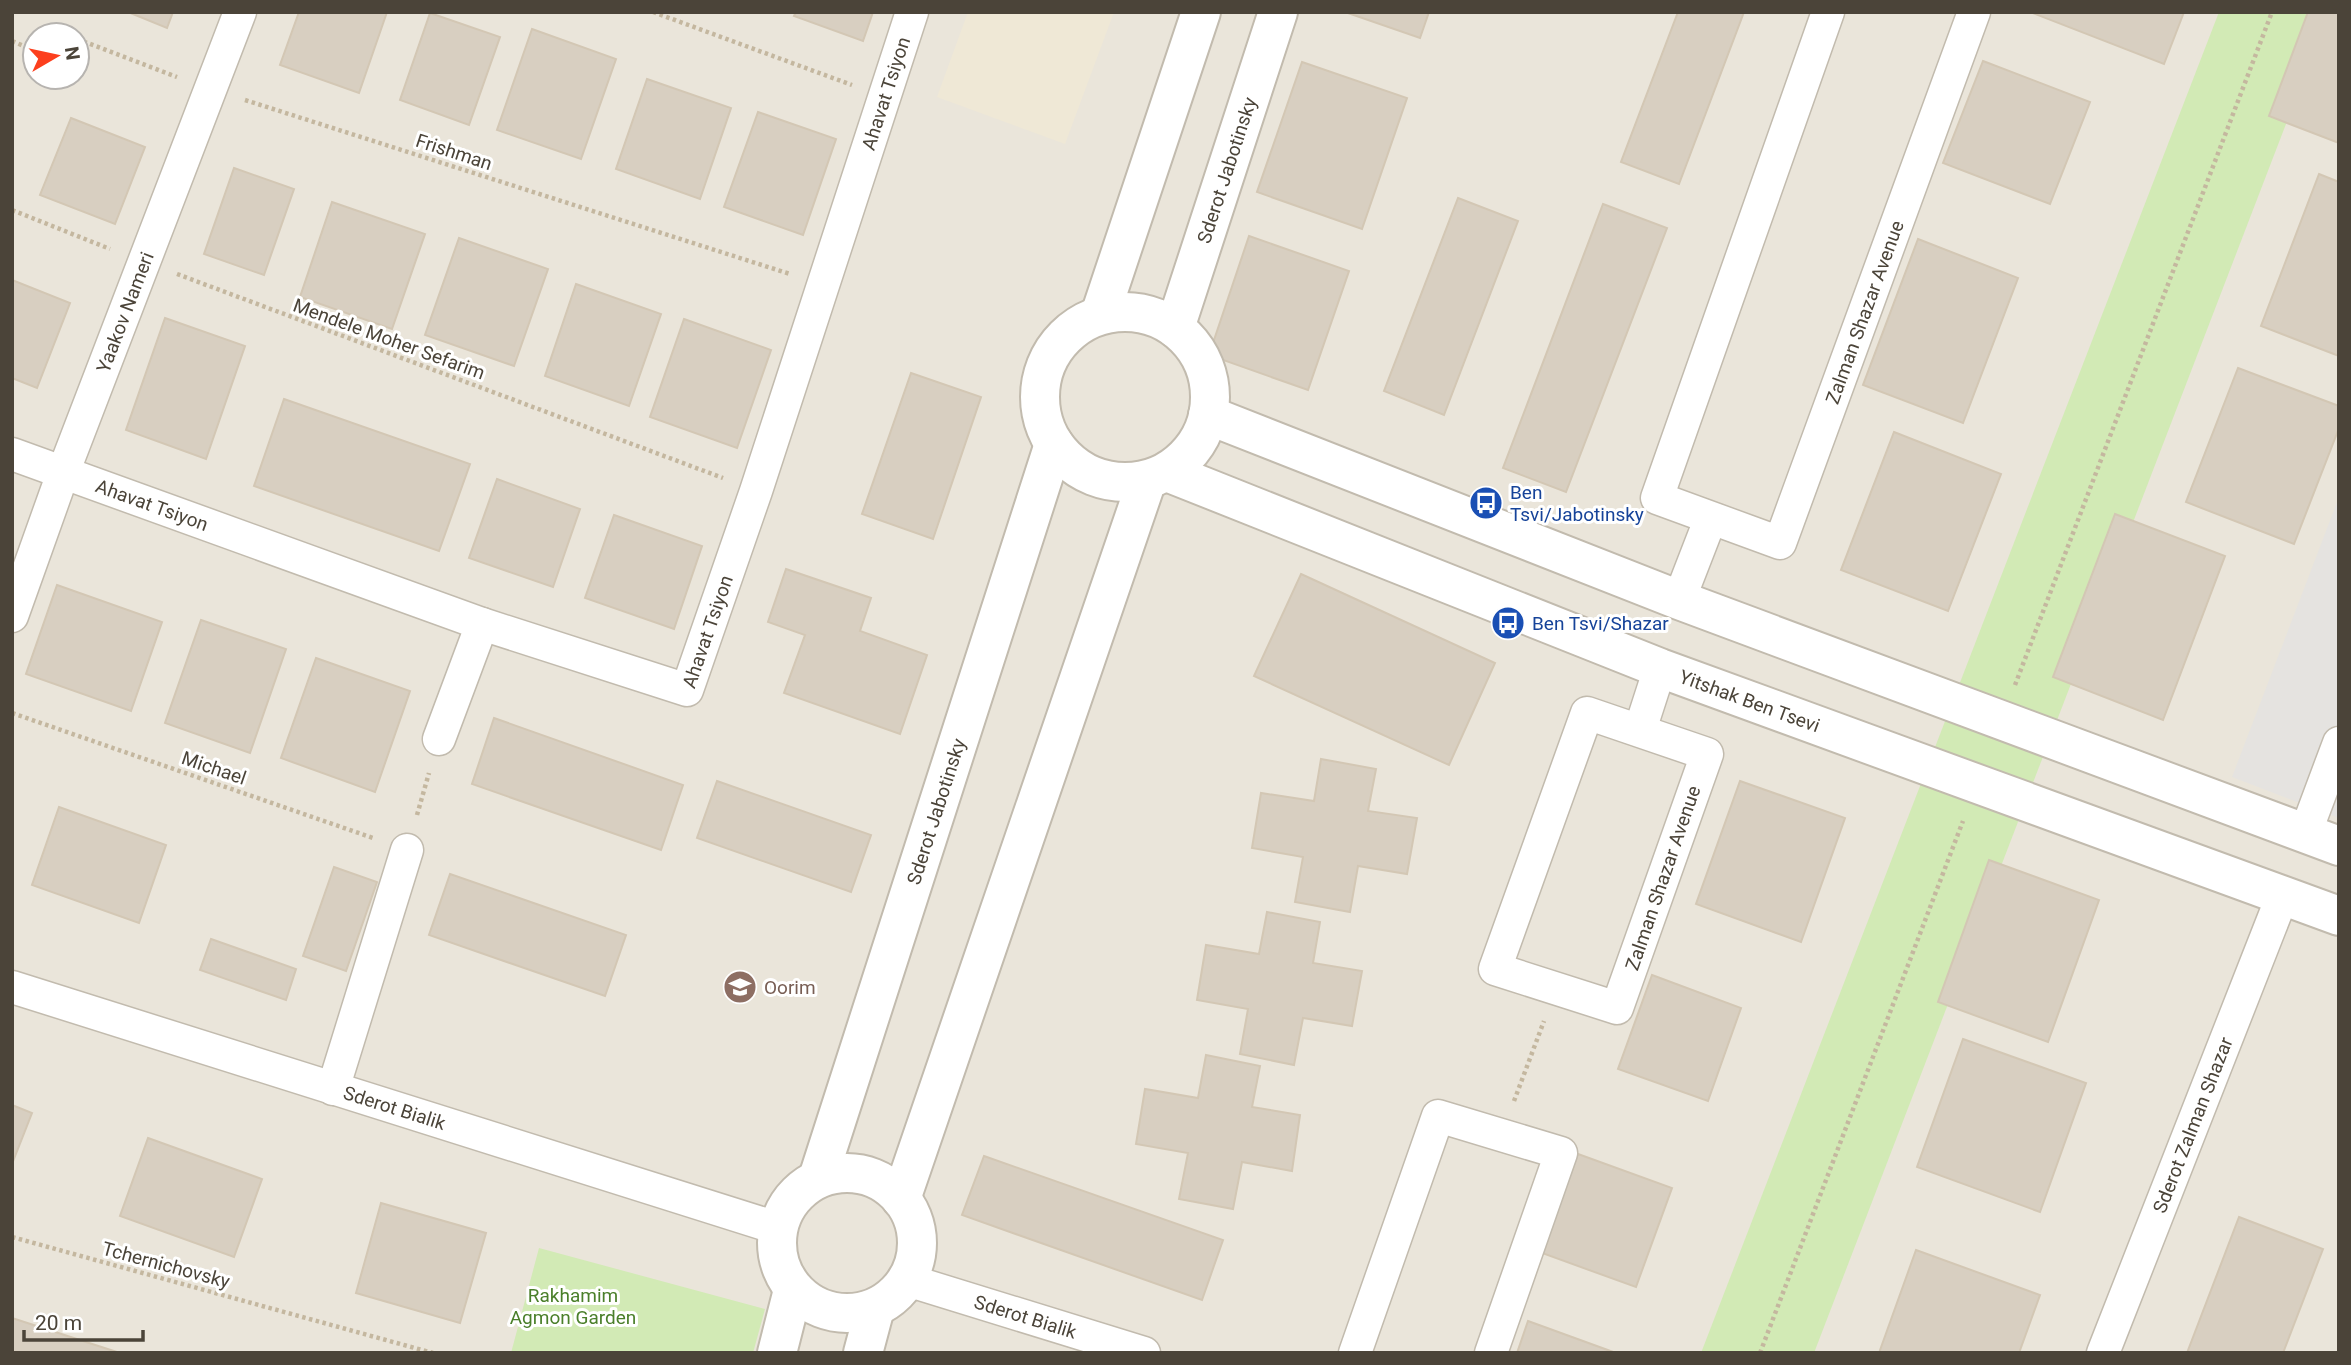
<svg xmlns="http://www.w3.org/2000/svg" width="2351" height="1365" viewBox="0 0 2351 1365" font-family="Roboto,sans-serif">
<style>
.residential{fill:#eae5da;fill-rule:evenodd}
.education{fill:#efe8d6}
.green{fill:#d2eab5}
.parking{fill:#e5e3e0}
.building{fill:#d8cfc1;stroke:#d3c7b4;stroke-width:2}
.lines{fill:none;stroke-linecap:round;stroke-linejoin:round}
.minor-casing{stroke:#c2bbae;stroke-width:35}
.tertiary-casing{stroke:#c2bbae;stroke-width:42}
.path{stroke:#c4b79f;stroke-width:4.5;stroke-dasharray:3.5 3.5;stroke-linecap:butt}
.minor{stroke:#fff;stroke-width:32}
.tertiary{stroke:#fff;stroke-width:38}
.labels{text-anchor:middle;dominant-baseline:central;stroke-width:6;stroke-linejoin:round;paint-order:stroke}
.street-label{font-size:19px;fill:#4b4439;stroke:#fff}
.transit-label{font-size:19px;fill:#164399;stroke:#fff;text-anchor:start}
.education-label{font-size:19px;fill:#785e54;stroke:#fff;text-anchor:start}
.park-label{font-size:19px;fill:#4a7f2a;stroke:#fff}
</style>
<rect width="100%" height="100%" fill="#f6f3ec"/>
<path class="residential" d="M12,12H2339V1353H12ZM35,35H77V77H35Z"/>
<path class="education" d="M968,12H1114L1065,144L937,97Z"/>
<g class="green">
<path d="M2219,12H2329L1814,1353H1701Z"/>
<path d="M539,1248L765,1309L753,1353H511Z"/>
</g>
<path class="parking" d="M2339,497V818L2232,777Z"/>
<g class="building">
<path d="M128,12H173L167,28Z"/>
<path d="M299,12H387L359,93L280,65Z"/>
<path d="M796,12H873L863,41L794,16Z"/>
<path d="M1345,12H1429L1420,38Z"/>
<path d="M1678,12H1744L1679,184L1621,162Z"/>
<path d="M2030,12H2184L2164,64Z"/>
<path d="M2308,12H2339V143L2269,116Z"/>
<path d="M430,13L500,37L469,125L400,100Z"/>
<path d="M532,29L616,59L581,159L497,130Z"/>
<path d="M1983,61L2090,102L2050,204L1943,163Z"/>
<path d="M1302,62L1407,98L1362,229L1257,192Z"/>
<path d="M647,79L731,108L700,199L616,169Z"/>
<path d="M758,112L836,139L803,235L724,207Z"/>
<path d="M71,118L145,147L115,224L40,195Z"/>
<path d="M234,168L294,189L264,275L204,254Z"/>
<path d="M2319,174L2339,182V356L2261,326Z"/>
<path d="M1458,198L1518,221L1444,415L1384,391Z"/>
<path d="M332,202L425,234L392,329L300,297Z"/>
<path d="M1603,204L1667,228L1566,492L1503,468Z"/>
<path d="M1249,236L1349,271L1308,390L1209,355Z"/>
<path d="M459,238L548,269L514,366L425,335Z"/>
<path d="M1918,239L2018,278L1963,423L1863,385Z"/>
<path d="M12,280L70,303L37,388L12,378Z"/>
<path d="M576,284L661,314L629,406L545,376Z"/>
<path d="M165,318L245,346L206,459L126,430Z"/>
<path d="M684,319L771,350L737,448L650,417Z"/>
<path d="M2238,368L2339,406V428L2294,544L2186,502Z"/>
<path d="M911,373L981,397L933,539L862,514Z"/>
<path d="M284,399L470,464L439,551L254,486Z"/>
<path d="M1894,432L2001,474L1948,611L1841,570Z"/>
<path d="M497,479L580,509L553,587L469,558Z"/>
<path d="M2115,514L2225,556L2163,720L2053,677Z"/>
<path d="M614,515L702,546L674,629L585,598Z"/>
<path d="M786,569L871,598L860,631L927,655L900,734L784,693L805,635L768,622Z"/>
<path d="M1301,574L1495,663L1449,765L1254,676Z"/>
<path d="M57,585L162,622L131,711L26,674Z"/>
<path d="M201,620L286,649L250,753L165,723Z"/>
<path d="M316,658L410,691L375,792L281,758Z"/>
<path d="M494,718L683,785L661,850L472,784Z"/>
<path d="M1321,759L1376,769L1368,811L1417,818L1407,874L1358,866L1350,912L1295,902L1303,857L1252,848L1261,793L1314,801Z"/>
<path d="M717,781L871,835L851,892L697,838Z"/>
<path d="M1740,781L1845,818L1801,942L1696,904Z"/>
<path d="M59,807L166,845L139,923L32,885Z"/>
<path d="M1989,860L2099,900L2048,1042L1938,1002Z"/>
<path d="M334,867L377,882L346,971L303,956Z"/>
<path d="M450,874L626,935L605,996L429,935Z"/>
<path d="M1267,912L1320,922L1313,963L1362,971L1352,1026L1303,1018L1294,1065L1240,1054L1248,1009L1197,1000L1206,945L1259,954Z"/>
<path d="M211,939L296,969L286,1000L200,970Z"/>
<path d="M1652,975L1741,1008L1708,1101L1618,1069Z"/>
<path d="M1963,1039L2086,1083L2040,1212L1917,1167Z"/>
<path d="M1206,1055L1260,1066L1252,1107L1300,1115L1292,1171L1242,1162L1233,1209L1179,1199L1188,1153L1136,1144L1145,1089L1198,1098Z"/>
<path d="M12,1105L32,1113L12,1164Z"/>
<path d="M148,1138L262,1179L234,1257L120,1216Z"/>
<path d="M1578,1154L1672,1188L1636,1287L1542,1253Z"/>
<path d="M984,1156L1223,1240L1202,1300L962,1215Z"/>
<path d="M381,1203L486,1233L460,1323L356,1293Z"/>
<path d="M2239,1217L2323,1249L2283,1353H2187Z"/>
<path d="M1916,1250L2040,1295L2019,1353H1879Z"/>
<path d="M12,1318L120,1353H12Z"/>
<path d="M1528,1321L1616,1353H1517Z"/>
</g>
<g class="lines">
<defs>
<g id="minor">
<path id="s1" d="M1828,12L1657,498L1780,543L1974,12"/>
<path id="s2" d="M12,454L482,624L687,690L756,491L912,12"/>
<path d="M1679,600L1710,520"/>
<path id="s3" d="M12,616L63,473L240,12"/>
<path d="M1587,713L1707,754L1617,1008L1495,969Z"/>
<path d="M1640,730L1660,668"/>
<path d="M439,739L482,624"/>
<path d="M2305,834L2339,743"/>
<path id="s4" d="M12,987L777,1228"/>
<path d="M333,1089L407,850"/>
<path id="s5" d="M907,1280L1144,1353"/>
<path d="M1355,1353L1438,1116L1561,1153L1491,1353"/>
<path id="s6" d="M2103,1353L2282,897"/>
</g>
<g id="tertiary">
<circle cx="1125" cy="397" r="85"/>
<path d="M1100,315L1201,12"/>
<path id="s7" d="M1175,328L1278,12"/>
<path d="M1208,415L1679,600L2339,846"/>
<path id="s8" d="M1167,472L1660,668L2339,916"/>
<circle cx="847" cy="1243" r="70"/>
<path id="s9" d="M818,1178L1054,444"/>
<path d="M901,1199L1147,480"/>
<path d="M777,1353L793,1290"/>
<path d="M863,1353L875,1308"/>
</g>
</defs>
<use href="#minor" class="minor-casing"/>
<use href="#tertiary" class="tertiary-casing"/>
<g class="path">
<path d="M653,12L852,85"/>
<path d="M77,39L177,77"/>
<path d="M12,41L35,51"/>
<path d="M245,100L790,274"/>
<path d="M12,210L110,249"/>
<path d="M177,274L723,478"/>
<path d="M2015,685L2272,12"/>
<path d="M12,713L373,838"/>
<path d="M417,815L429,773"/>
<path d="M1514,1101L1544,1021"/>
<path d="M12,1237L433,1353"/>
<path d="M1760,1353L1963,821"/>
</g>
<use href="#minor" class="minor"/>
<use href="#tertiary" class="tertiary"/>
</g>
<defs>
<symbol id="bus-disc" viewBox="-11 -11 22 22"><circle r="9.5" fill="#1a4fb4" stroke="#fff"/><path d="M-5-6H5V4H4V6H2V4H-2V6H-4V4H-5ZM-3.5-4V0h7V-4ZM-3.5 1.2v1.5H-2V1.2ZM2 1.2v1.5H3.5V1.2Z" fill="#fff"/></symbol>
<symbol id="school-disc" viewBox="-11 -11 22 22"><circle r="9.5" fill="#8d6e63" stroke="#fff"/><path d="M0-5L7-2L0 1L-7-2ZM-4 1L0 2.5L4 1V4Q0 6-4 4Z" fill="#fff"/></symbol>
</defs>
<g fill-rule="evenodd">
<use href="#bus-disc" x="1467" y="484" width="38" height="38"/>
<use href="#bus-disc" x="1489" y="604" width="38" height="38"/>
<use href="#school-disc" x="721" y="968" width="38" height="38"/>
</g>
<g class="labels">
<g class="street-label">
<text stroke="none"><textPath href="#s2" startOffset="1344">Ahavat Tsiyon</textPath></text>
<text transform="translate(454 152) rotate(18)">Frishman</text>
<text stroke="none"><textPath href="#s7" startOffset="166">Sderot Jabotinsky</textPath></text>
<text stroke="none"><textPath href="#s1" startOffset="892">Zalman Shazar Avenue</textPath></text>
<text stroke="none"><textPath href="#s3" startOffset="324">Yaakov Nameri</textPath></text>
<text transform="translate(389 339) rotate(20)">Mendele Moher Sefarim</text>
<text stroke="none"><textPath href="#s2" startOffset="149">Ahavat Tsiyon</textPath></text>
<text stroke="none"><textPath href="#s2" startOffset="777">Ahavat Tsiyon</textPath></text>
<text stroke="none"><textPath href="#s8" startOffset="626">Yitshak Ben Tsevi</textPath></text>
<text transform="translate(214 768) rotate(19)">Michael</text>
<text stroke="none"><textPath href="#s9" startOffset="385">Sderot Jabotinsky</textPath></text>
<text transform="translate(1663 878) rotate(-71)">Zalman Shazar Avenue</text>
<text stroke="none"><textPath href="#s4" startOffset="401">Sderot Bialik</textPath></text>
<text stroke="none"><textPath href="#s6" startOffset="245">Sderot Zalman Shazar</textPath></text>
<text transform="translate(166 1265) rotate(15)">Tchernichovsky</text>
<text stroke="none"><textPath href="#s5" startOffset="124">Sderot Bialik</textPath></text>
</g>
<g class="transit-label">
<text x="1510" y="492">Ben<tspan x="1510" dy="22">Tsvi/Jabotinsky</tspan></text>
<text x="1532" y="623">Ben Tsvi/Shazar</text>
</g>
<g class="education-label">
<text x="764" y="987">Oorim</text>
</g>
<g class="park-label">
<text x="573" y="1295">Rakhamim<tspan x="573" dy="22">Agmon Garden</tspan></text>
</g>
</g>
<rect width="2351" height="1365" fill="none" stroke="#4b4439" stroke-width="28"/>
<g transform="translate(56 56) rotate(81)"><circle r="33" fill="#ffffff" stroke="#b7b4b0" stroke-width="2"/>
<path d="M0-5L12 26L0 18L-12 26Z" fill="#fc3f1d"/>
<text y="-10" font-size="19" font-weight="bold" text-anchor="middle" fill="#4b4439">N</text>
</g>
<path d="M24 1330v10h119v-10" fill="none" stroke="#4b4439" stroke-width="3.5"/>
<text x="35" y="1330" font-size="21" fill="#4b4439" stroke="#ffffff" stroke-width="5" paint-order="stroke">20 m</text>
</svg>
